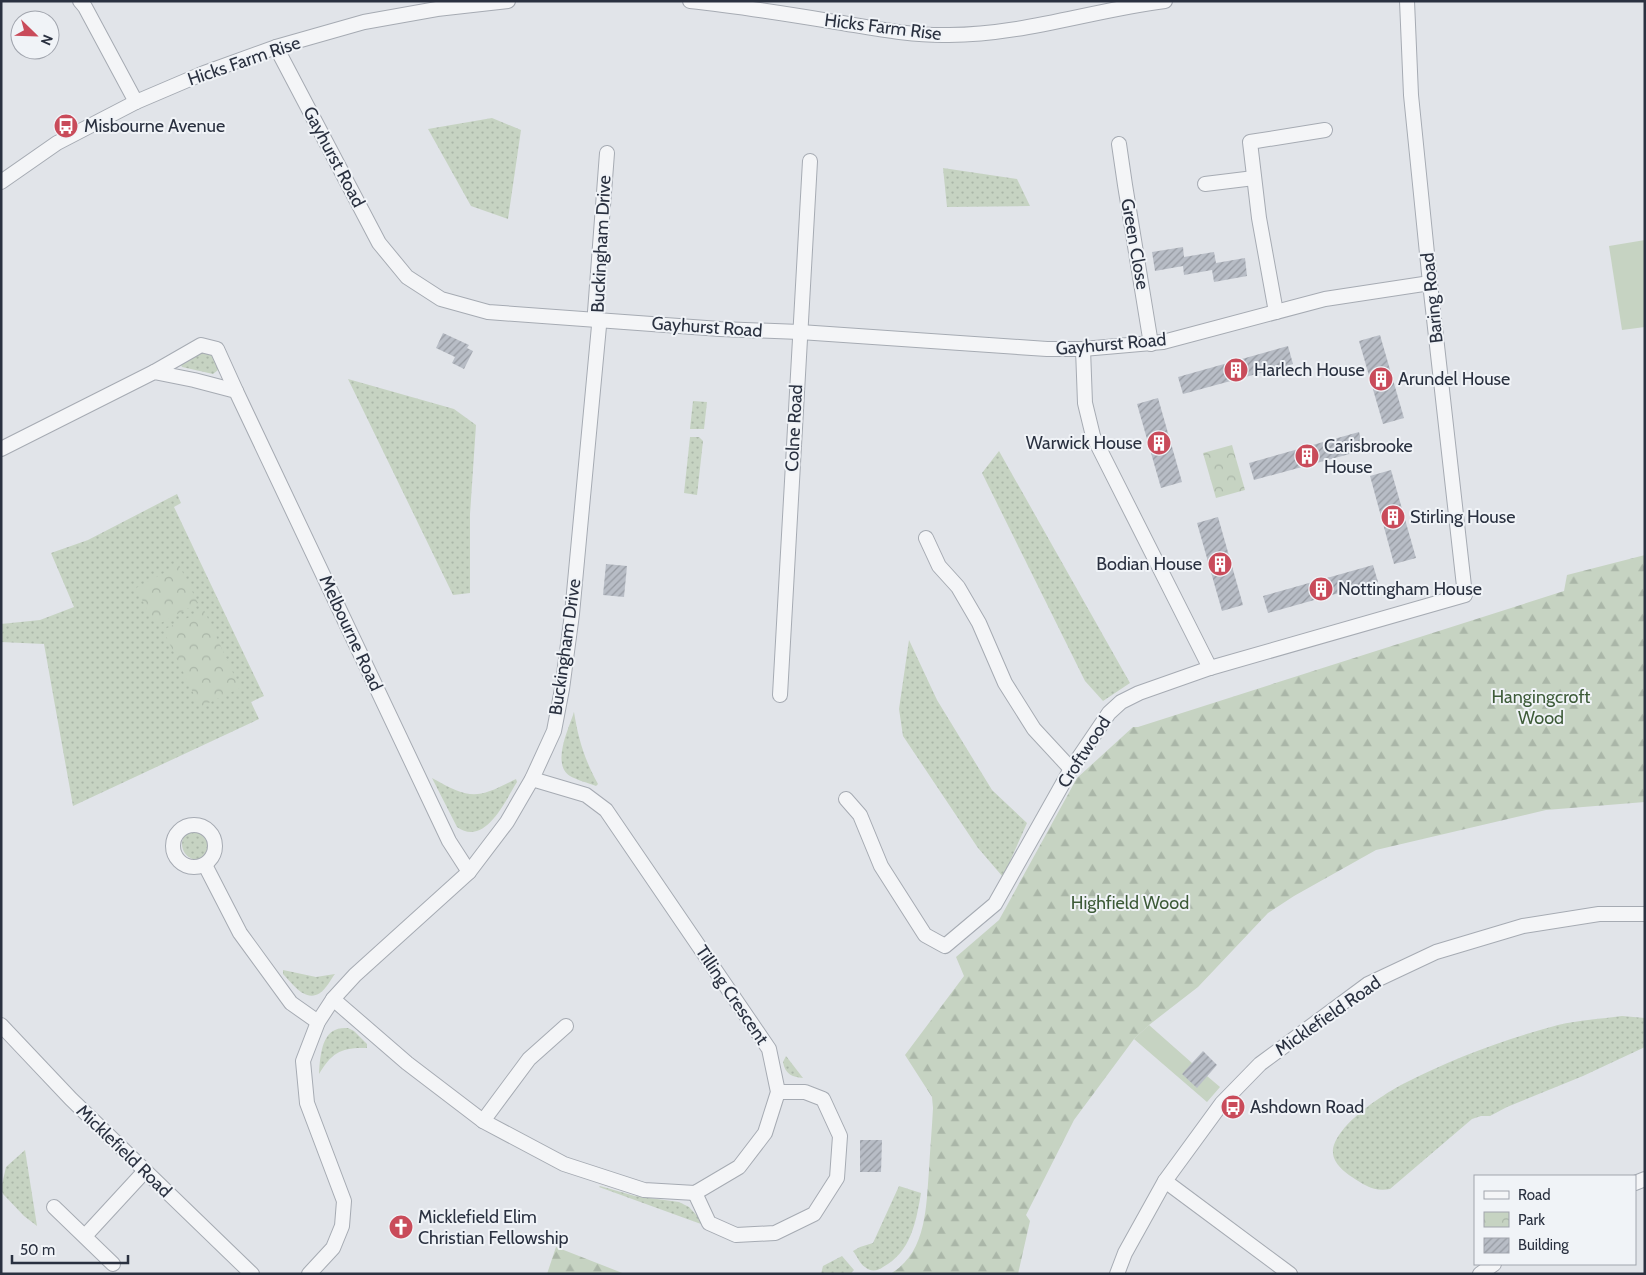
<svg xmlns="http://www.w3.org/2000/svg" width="1646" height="1275" viewBox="0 0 1646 1275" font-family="Cabin,sans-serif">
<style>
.grass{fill:url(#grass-dots)}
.forest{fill:url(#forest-firs)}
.park{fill:url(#park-crowns)}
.garden{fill:#c6d3c2}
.building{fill:url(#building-hatch)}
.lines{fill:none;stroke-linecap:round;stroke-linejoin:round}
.minor-casing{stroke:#a6abb3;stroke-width:16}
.minor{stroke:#f4f5f7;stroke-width:14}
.labels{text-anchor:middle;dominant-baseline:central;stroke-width:4;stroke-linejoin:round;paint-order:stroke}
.street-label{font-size:18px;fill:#2a3140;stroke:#f0f3f7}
.poi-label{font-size:18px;fill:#2a3140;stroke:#f0f3f7;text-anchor:start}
.park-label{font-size:18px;fill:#3d5b38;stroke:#f0f3f7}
</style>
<defs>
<pattern id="grass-dots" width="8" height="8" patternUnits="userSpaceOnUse" patternTransform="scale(1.25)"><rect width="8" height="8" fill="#c6d3c2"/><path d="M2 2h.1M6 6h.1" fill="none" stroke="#aab6a8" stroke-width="1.8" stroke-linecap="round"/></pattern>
<pattern id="forest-firs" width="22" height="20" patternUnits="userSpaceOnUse" patternTransform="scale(1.25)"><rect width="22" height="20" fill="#c6d3c2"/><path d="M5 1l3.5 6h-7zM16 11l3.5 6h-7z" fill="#aab6a8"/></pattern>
<pattern id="park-crowns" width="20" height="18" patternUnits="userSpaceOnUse" patternTransform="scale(1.25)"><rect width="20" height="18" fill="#c6d3c2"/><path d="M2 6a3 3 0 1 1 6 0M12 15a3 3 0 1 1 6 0" fill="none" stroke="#aab6a8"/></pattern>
<pattern id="building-hatch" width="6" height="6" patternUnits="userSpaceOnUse" patternTransform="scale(1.25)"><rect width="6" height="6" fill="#b8bdc6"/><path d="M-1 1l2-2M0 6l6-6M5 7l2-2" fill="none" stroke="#969aa2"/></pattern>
</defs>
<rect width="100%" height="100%" fill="#e1e4e9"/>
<g class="grass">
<path d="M492,118L521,130L508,219L471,206L428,129Z"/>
<path d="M943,168L1017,179L1030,206L947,207Z"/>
<path d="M207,349L221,364L218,370L213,374L182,367L181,365L183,361Z"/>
<path d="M348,379L454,409L476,425L470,514V593L453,595Z"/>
<path d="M693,401L707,402L704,429H690Z"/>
<path d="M690,437H699L703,441L697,495L684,493Z"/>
<path d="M999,451L1130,683L1103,701L1085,681L982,473Z"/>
<path d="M177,494L181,503L174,507L264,696L251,702L259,719L73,806L44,644L1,642V624L40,620L74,607L51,553L88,540Z"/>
<path d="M909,640L937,700L992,790L1027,823L1003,877L978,848L903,736L899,709Z"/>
<path d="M574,712C578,738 585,761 598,784L596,786C588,783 577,780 570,776C551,764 569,728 574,712Z"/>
<path d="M432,778C471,800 477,799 516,779L517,782C505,801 485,847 457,827Z"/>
<circle cx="198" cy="844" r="16"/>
<path d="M283,970L316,977L335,974C331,979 326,989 320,993C305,1003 292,983 283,974Z"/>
<path d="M1622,1016L1645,1018V1047L1583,1076L1507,1107L1490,1116H1481L1472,1119L1390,1189C1374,1192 1364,1185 1352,1177C1344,1172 1334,1163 1333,1154C1331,1128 1382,1095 1403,1084C1451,1059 1505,1039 1558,1025C1579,1020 1601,1019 1622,1016Z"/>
<path d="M348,1028L354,1031L367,1044V1048C342,1047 332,1052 319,1074C320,1060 321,1036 335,1030C339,1028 344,1028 348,1028Z"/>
<path d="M786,1056L803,1078C792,1077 785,1074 783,1062Z"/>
<path d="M25,1150L37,1226L24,1216L3,1194L1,1189L6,1167Z"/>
<path d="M600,1186L635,1196L679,1202L689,1207L701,1220V1224L599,1187Z"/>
<path d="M899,1186L921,1193C916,1222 911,1252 883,1267C878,1271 870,1272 865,1267C860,1264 857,1256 853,1251L860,1247L873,1243Z"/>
<path d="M842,1256L854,1270L850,1274H821L823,1266Z"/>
</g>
<g class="forest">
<path d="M1645,555V802L1546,810L1376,850L1294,896L1268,913L1198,987L1149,1025L1134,1039L1074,1120L1026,1215L1030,1221L1018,1274H890C927,1253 926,1207 929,1170C930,1149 932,1129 933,1108L932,1097L905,1055L964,976L956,957L999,920L1077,778L1133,727H1138L1564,591L1567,575Z"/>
<path d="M556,1247L625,1274H547Z"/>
</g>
<g class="park">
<path d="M1232,445L1245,490L1216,498L1203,453Z"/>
<path d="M179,565L198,603L159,624L153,621L136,588Z"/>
<path d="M204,610L240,688L200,707L163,630Z"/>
</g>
<g class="garden">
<path d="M1645,240V327L1622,330L1609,246Z"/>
<path d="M1149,1025L1192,1063L1197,1087L1207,1076L1220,1087L1207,1102L1134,1039Z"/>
</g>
<g class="building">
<path d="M1183,247L1184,257L1214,252L1216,263L1245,258L1247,276L1214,282L1212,270L1184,275L1183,266L1155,271L1152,252Z"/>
<path d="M443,333L469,345L467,348L473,351L464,369L452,363L455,357L436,348Z"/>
<path d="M1380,335L1404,418L1383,424L1359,341Z"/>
<path d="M1288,346L1293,364L1183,394L1178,377Z"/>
<path d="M1158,398L1182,482L1161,488L1137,404Z"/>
<path d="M1359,432L1364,450L1254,480L1249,463Z"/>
<path d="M1391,470L1416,558L1394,564L1370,476Z"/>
<path d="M1218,517L1243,605L1222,611L1197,523Z"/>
<path d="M606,564L627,566L624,597L603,595Z"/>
<path d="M1373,565L1378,582L1268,613L1263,596Z"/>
<path d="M1203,1051L1217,1065L1197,1088L1182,1074Z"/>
<path d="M860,1140H882L881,1172H860Z"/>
</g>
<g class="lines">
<defs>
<g id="minor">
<path d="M80,1L85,7L136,102"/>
<path d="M690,1C739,6 787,14 836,22C873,28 911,36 949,35C1022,35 1093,10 1165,1"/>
<path d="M276,47L379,243L407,277L441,299L488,312L720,329L800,332L1047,349H1083L1163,342L1325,299L1430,283"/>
<path d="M1119,144L1125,185L1151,344"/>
<path d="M1,182L57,143L136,102L204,73L276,47L364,22L437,9L508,1"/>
<path d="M1205,184L1254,178"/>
<path d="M1276,312L1259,218L1250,142L1325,130"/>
<path d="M1083,349L1085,403L1093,436L1210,668"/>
<path d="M154,372L201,345L217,349L236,391"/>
<path d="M1,449L154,372L194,380L236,391L449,841L469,872"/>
<path d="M926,538L939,566L958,587L979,623L1005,683L1034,729L1071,769"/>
<path d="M780,695L810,161"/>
<path d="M846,799L860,815L881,866L925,935L945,946L995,904L1071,769L1109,713L1121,702L1139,693L1210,668L1465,595L1430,283L1411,95L1407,1"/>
<circle cx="194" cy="846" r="21"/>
<path d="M205,865L240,933L291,1003L318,1022"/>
<path d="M333,999L407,1063L483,1121L564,1164L644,1190L695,1193L739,1167L765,1133L778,1092L769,1049L606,810L586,795L532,779"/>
<path d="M1,1025L71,1099L252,1274"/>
<path d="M483,1121L529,1059L566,1026"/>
<path d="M1165,1181L1290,1274"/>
<path d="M1635,1183L1645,1179"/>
<path d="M695,1193L709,1223L736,1235L775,1233L814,1214L837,1178L840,1136L823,1099L805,1092H778"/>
<path d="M54,1207L113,1264"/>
<path d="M85,1236L144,1172"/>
<path d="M309,1274L333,1248L342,1226L344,1201L307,1103L303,1061L318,1022L333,999L355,975L469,872L507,822L532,779L554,731L562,689L572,614L599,326L595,312L607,153"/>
<path d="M1117,1274L1125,1253L1165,1181L1222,1103L1260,1064L1368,984L1436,952L1523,926L1599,914H1645"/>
<path d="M1480,1274L1494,1264"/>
</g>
</defs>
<use href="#minor" class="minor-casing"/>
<use href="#minor" class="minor"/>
</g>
<defs>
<symbol id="bus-disc" viewBox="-11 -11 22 22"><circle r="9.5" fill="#c94b5a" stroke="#f0f3f7"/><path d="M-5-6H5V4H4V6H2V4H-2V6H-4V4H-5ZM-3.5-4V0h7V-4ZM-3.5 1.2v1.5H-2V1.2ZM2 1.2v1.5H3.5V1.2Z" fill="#fff"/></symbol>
<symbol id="building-disc" viewBox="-11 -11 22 22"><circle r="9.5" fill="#c94b5a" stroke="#f0f3f7"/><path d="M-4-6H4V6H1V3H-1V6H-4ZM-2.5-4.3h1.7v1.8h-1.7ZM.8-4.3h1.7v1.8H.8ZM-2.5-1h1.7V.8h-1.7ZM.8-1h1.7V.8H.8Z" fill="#fff"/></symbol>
<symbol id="church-disc" viewBox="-11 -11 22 22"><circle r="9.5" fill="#c94b5a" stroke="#f0f3f7"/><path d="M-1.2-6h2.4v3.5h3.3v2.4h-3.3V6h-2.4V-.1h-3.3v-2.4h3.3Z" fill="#fff"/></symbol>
</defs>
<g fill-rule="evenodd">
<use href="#bus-disc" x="52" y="112" width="28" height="28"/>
<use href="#building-disc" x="1222" y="356" width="28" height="28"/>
<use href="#building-disc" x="1367" y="365" width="28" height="28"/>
<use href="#building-disc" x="1145" y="429" width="28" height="28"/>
<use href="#building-disc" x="1293" y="442" width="28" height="28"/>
<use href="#building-disc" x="1379" y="503" width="28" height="28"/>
<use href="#building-disc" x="1206" y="550" width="28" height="28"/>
<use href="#building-disc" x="1307" y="575" width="28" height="28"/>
<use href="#bus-disc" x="1219" y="1093" width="28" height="28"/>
<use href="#church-disc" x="387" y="1213" width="28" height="28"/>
</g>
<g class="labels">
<g class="street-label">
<text transform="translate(883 27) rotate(7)">Hicks Farm Rise</text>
<text transform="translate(244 61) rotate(-19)">Hicks Farm Rise</text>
<text transform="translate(334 157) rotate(62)">Gayhurst Road</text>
<text transform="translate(601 244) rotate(-87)">Buckingham Drive</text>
<text transform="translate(1135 244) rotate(80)">Green Close</text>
<text transform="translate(1432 298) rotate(-96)">Baring Road</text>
<text transform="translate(707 327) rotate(4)">Gayhurst Road</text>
<text transform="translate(1111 344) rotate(-5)">Gayhurst Road</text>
<text transform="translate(794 428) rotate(-87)">Colne Road</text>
<text transform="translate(351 633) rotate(65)">Melbourne Road</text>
<text transform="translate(565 647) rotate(-82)">Buckingham Drive</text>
<text transform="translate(1084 752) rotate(-57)">Croftwood</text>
<text transform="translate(732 995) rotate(56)">Tilling Crescent</text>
<text transform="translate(1328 1016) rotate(-35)">Micklefield Road</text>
<text transform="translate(124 1151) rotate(44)">Micklefield Road</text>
</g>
<g class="poi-label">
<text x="84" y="126">Misbourne Avenue</text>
<text x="1254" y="370">Harlech House</text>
<text x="1398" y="379">Arundel House</text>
<text x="1142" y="443" text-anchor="end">Warwick House</text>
<text x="1324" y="446">Carisbrooke<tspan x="1324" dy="21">House</tspan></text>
<text x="1410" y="517">Stirling House</text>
<text x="1202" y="564" text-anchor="end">Bodian House</text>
<text x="1338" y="589">Nottingham House</text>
<text x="1250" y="1107">Ashdown Road</text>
<text x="418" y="1217">Micklefield Elim<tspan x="418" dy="21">Christian Fellowship</tspan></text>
</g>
<g class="park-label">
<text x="1541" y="697">Hangingcroft<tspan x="1541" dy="21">Wood</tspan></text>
<text x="1130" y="903">Highfield Wood</text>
</g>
</g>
<rect width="1646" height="1275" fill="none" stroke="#2a3140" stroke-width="5"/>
<rect x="1474" y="1175" width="162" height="90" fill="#f0f3f7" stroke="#a1a5ae"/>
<rect x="1484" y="1191" width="25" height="8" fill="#f4f5f7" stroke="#a1a5ae"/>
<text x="1518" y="1200" font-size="15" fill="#2a3140">Road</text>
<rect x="1484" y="1212" width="25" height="15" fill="url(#park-crowns)" stroke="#a1a5ae"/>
<text x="1518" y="1225" font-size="15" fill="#2a3140">Park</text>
<rect x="1484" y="1238" width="25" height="15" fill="url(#building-hatch)" stroke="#a1a5ae"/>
<text x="1518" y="1250" font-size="15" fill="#2a3140">Building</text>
<g transform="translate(35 35) rotate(113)"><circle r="24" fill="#f0f3f7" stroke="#a1a5ae"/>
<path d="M0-4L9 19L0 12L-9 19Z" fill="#c94b5a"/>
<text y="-8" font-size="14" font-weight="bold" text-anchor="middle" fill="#2a3140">N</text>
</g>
<path d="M12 1255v8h116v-8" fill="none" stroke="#2a3140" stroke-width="2.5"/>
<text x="20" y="1255" font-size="15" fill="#2a3140" stroke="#f0f3f7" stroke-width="4" paint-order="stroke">50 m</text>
</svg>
